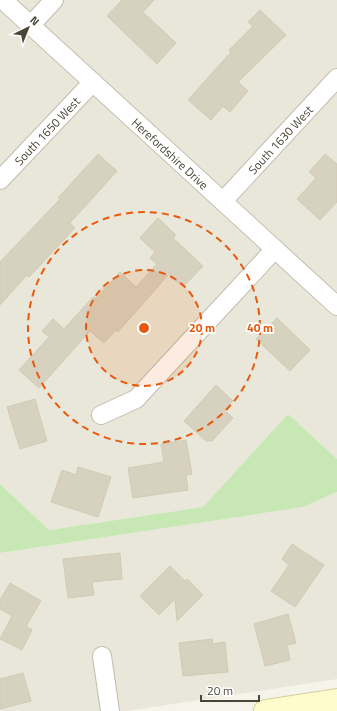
<svg xmlns="http://www.w3.org/2000/svg" width="337" height="711" viewBox="0 0 337 711" font-family="'Titillium Web',sans-serif">
<style>
.residential{fill:#e9e7d9}
.green{fill:#c7e8b4}
.building{fill:#d7d2c0;stroke:#d1cbb3}
.lines{fill:none;stroke-linecap:round;stroke-linejoin:round}
.street-casing{stroke:#c1bead;stroke-width:20}
.secondary-casing{stroke:#d4d09b;stroke-width:24}
.street{stroke:#fff;stroke-width:18}
.secondary{stroke:#fefbcc;stroke-width:22}
.ring{fill:none;stroke:#e8590c;stroke-width:2;stroke-dasharray:7 5}
.labels{text-anchor:middle;dominant-baseline:central;stroke-width:3.5;stroke-linejoin:round;paint-order:stroke}
.street-label{font-size:12px;fill:#494638;stroke:#fff}
.centre{fill:#e8590c;stroke:#fff;stroke-width:2}
.ring-label{font-size:12px;text-anchor:middle;font-weight:bold;fill:#e8590c;stroke:#fff;stroke-width:3.5;stroke-linejoin:round;paint-order:stroke}
</style>
<rect width="100%" height="100%" fill="#f5f4eb"/>
<g class="residential">
<path d="M0,0H337V459L288,414L203,507L49,530L0,484Z"/>
<path d="M337,492V679L127,711H0V553L303,507Z"/>
</g>
<path class="green" d="M288,414L337,459V492L303,507L0,553V484L49,530L203,507Z"/>
<g class="building">
<path d="M122,0H154L143,12L176,43L157,64L107,16Z"/>
<path d="M260,10L286,35L238,82L248,91L230,112L223,106L211,120L188,100L231,52L229,50L253,26L248,22Z"/>
<path d="M98,154L117,171L70,223L75,228L29,277L27,275L0,305V262L60,199L58,198Z"/>
<path d="M325,154L337,164V202L320,220L297,199L316,178L309,172Z"/>
<path d="M158,218L176,235L173,238L203,266L183,287L169,274L118,332L116,330L104,343L90,331L39,388L19,370L49,337L42,331L53,319L64,329L93,297L96,299L120,272L136,287L157,264L150,258L155,252L140,238Z"/>
<path d="M277,318L310,350L290,371L256,339Z"/>
<path d="M216,385L233,401L224,410L233,418L212,441H206L184,421Z"/>
<path d="M35,399L47,441L20,449L7,407Z"/>
<path d="M186,440L192,474L186,475L188,490L133,498L128,468L164,462L161,444Z"/>
<path d="M78,467L111,477L98,517L51,502L62,470L76,475Z"/>
<path d="M292,544L324,565L295,607L271,591L289,565L282,559Z"/>
<path d="M120,553L122,579L92,582L94,595L68,598L63,559Z"/>
<path d="M170,566L185,581L187,579L203,595L177,621L175,599L159,615L140,596Z"/>
<path d="M10,583L41,601L26,626L32,630L22,650L0,639L12,616L0,609V600Z"/>
<path d="M288,614L296,643L287,645L290,660L265,666L254,624Z"/>
<path d="M212,639L213,644L225,642L228,672L183,676L179,643Z"/>
<path d="M23,673L31,701L0,709V679Z"/>
</g>
<g class="lines">
<defs>
<g id="street">
<path id="s1" d="M3,0L337,306"/>
<path d="M31,25L54,0"/>
<path id="s2" d="M0,180L93,82"/>
<path id="s3" d="M223,201L337,78"/>
<path d="M101,415L136,399L275,249"/>
<path d="M102,656L110,711"/>
</g>
<path id="secondary" d="M265,711L337,700"/>
</defs>
<use href="#street" class="street-casing"/>
<use href="#secondary" class="secondary-casing"/>
<use href="#street" class="street"/>
<use href="#secondary" class="secondary"/>
</g>
<circle cx="144" cy="328" r="58" fill="#e8590c" fill-opacity=".12"/>
<g class="ring">
<circle cx="144" cy="328" r="58"/>
<circle cx="144" cy="328" r="116"/>
</g>
<g class="labels">
<g class="street-label">
<text stroke="none"><textPath href="#s2" startOffset="68">South 1650 West</textPath></text>
<text stroke="none"><textPath href="#s3" startOffset="84">South 1630 West</textPath></text>
<text stroke="none"><textPath href="#s1" startOffset="227">Herefordshire Drive</textPath></text>
</g>
</g>
<circle cx="144" cy="328" r="6" class="centre"/>
<g class="ring-label">
<text x="202" y="332">20 m</text>
<text x="260" y="332">40 m</text>
</g>
<g transform="translate(28 28) rotate(43)" stroke="#ffffff" stroke-width="3" paint-order="stroke">
<path d="M0-3L7 15L0 10L-7 15Z" fill="#494638"/>
<text y="-6" font-size="11" font-weight="bold" text-anchor="middle" fill="#494638">N</text>
</g>
<path d="M201 695v6h58v-6" fill="none" stroke="#494638" stroke-width="2"/>
<text x="207" y="695" font-size="12" fill="#494638" stroke="#ffffff" stroke-width="3" paint-order="stroke">20 m</text>
</svg>
